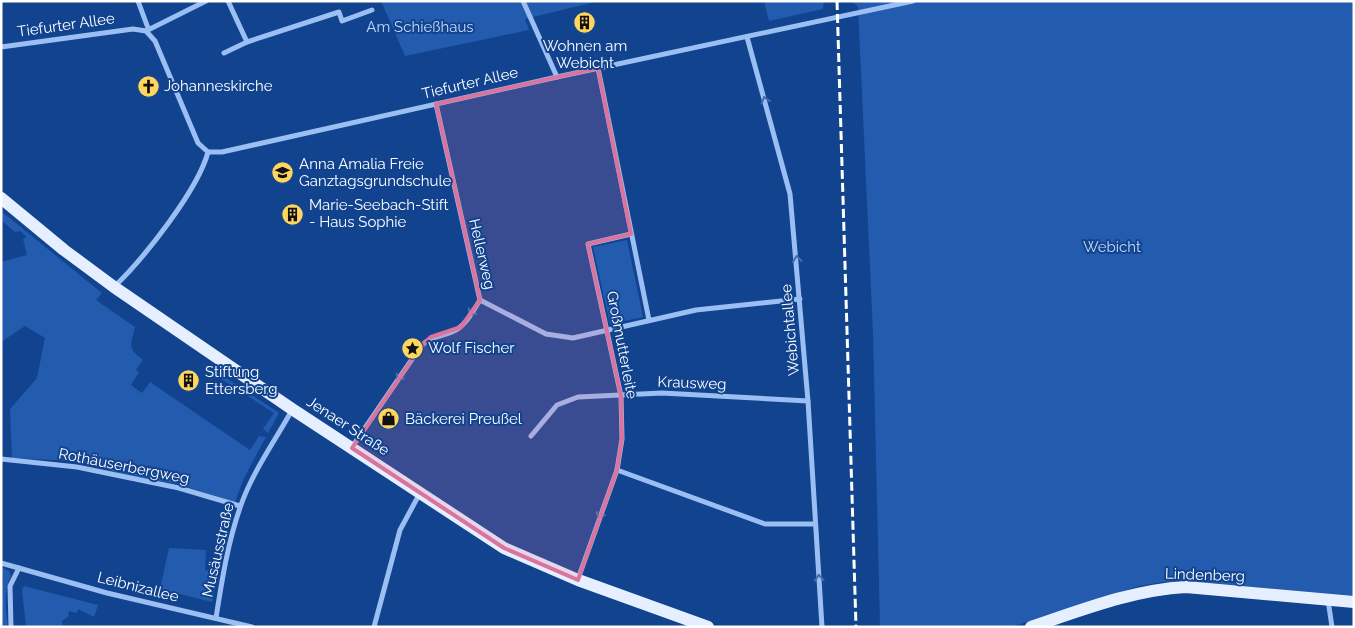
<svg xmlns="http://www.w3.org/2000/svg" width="1355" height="628" viewBox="0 0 1355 628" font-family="Raleway,sans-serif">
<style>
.green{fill:#235cae}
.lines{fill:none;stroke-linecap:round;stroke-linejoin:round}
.minor{stroke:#9bbff2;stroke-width:5}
.primary{stroke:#e6efff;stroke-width:12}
.rail{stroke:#fff;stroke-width:3;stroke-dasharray:9 4;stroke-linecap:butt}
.oneway{stroke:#416eb2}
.marked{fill:#da749d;fill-opacity:0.2;stroke:#da749d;stroke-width:4;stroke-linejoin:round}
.labels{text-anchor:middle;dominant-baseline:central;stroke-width:4;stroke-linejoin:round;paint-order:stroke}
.street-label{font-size:15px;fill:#fff;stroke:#11438f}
.park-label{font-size:15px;fill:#c2dbfd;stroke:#11438f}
.poi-label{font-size:15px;fill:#fff;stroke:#11438f;text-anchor:start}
</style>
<rect width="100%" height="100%" fill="#11438f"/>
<g class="green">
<path d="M381,1H599L525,19L529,30L405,56Z"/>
<path d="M764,1H824L823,9L769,21Z"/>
<path d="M852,1H1354V596L1186,581L1163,582L1139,586L1011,627H880L873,333L858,7Z"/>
<path d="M1,211L102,293L96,300L135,327C132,343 125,347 143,360L136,370L139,372L131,385L142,393L150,382L250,450L259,436L266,437L244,478L235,502L178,484L125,475L76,461L12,458L10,409L37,378L45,338L25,326L1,342V262L27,255L23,239L27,237L20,231L15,232L1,220Z"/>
<path d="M627,240L643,317L610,324L593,247Z"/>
<path d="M205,364L279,413L268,433L263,429L274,413L206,369Z"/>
<path d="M169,548L206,550L205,570L217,573L212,602L160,589Z"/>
<path d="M1,567L9,571L11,576C3,592 6,609 8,627H1Z"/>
<path d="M24,586L98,605L94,617L78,609L77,613L69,611L68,617L62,621L63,627H26L22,589Z"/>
</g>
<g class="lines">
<g class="minor">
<path d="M138,1L148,28"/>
<path d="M228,1L247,42"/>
<path d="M523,1L557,77"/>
<path d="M146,31L206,1"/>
<path d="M747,37L790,194L808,401L822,627"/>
<path d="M1,47L133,29L146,31L155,41L198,143L208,152H222L557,77L913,1"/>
<path d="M224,53L247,42L339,12L342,21L372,10"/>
<path d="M598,68L649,320"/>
<path d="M115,286C144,258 198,190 208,152"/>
<path d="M480,300L546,334L573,338L696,310L800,299"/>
<path d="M531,436L557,405L578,397L662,393L808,401"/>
<path d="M352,447L421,346C431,336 440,337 452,332C465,327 473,311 480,300L436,104"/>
<path d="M1,459L77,467L179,488L240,506"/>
<path d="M617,470L765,524H815"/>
<path d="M1,563L107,593L252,627"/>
<path d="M578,579L617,470L622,439L621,396L588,244L631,234"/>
<path d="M1328,600L1332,627"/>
<path d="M216,618C222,580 228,541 241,505C253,471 275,441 292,410"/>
<path d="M11,627L10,586L19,568"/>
<path d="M374,627L400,530L420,493"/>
</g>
<g class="primary">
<path d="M1,198L64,250L114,287L292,409L504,548L578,580L708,627"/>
<path d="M1031,627C1082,610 1132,590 1186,587L1354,602"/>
</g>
<path class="rail" d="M837,1L856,627"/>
</g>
<defs><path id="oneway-chevron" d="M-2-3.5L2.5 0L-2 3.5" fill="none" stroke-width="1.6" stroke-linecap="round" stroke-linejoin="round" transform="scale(1.25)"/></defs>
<g class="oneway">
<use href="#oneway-chevron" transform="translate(765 100) rotate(-107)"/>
<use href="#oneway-chevron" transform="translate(797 259) rotate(-96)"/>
<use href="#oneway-chevron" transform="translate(471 313) rotate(127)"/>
<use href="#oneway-chevron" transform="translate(399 378) rotate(124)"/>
<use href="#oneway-chevron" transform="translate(600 516) rotate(110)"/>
<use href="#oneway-chevron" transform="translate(819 578) rotate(-94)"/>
</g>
<path class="marked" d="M598,68L631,234L588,244L621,396L622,439L617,470L578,580L504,548L352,448L421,346L431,337L461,327L480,300L436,104Z"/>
<defs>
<symbol id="building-disc" viewBox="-11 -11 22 22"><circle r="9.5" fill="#ffd65c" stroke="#11438f"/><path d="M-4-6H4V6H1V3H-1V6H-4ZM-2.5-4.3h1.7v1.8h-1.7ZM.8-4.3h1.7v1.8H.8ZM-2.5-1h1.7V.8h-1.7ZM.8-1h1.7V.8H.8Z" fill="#111"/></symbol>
<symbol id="church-disc" viewBox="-11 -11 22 22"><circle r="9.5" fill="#ffd65c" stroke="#11438f"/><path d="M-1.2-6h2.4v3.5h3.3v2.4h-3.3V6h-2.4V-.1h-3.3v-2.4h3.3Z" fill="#111"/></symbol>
<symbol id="school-disc" viewBox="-11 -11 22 22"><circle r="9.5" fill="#ffd65c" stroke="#11438f"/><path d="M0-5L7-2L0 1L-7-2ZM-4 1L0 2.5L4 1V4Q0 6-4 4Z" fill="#111"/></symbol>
<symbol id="sight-disc" viewBox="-11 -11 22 22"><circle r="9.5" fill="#ffd65c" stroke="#11438f"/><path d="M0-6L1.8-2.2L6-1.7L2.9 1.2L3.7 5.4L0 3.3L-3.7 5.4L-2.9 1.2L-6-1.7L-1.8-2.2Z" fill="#111"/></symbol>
<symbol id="shop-disc" viewBox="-11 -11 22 22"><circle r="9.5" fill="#ffd65c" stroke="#11438f"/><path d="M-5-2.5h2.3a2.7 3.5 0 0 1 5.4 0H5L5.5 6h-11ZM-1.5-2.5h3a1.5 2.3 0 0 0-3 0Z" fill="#111"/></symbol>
</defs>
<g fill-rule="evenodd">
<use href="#building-disc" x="572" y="10" width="25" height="25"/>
<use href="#church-disc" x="136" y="74" width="25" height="25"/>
<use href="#school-disc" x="270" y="160" width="25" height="25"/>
<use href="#building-disc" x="280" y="202" width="25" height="25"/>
<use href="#sight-disc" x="400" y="336" width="25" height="25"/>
<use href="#building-disc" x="176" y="368" width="25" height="25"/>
<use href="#shop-disc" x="376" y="406" width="25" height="25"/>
</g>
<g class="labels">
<g class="street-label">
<text transform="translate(66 25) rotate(-8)">Tiefurter Allee</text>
<text transform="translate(470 83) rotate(-13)">Tiefurter Allee</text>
<text transform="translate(482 254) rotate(77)">Hellerweg</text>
<text transform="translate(790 330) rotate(-95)">Webichtallee</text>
<text transform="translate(622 345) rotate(79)">Großmutterleite</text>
<text transform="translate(692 383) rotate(2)">Krausweg</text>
<text transform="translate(348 426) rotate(33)">Jenaer Straße</text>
<text transform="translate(124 466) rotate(11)">Rothäuserbergweg</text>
<text transform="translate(218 550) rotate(-77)">Musäusstraße</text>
<text transform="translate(1205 575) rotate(2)">Lindenberg</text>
<text transform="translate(138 587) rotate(14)">Leibnizallee</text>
</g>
<g class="park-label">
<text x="420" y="27">Am Schießhaus</text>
<text x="1112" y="247">Webicht</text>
</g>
<g class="poi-label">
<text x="585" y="46" text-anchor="middle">Wohnen am<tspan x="585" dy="17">Webicht</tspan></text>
<text x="164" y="86">Johanneskirche</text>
<text x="299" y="164">Anna Amalia Freie<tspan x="299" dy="17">Ganztagsgrundschule</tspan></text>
<text x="309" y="205">Marie-Seebach-Stift<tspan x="309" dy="17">- Haus Sophie</tspan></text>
<text x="428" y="348">Wolf Fischer</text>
<text x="205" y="372">Stiftung<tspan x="205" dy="17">Ettersberg</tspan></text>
<text x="405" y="419">Bäckerei Preußel</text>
</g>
</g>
<rect width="1355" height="628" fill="none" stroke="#ffffff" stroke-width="5"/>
</svg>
